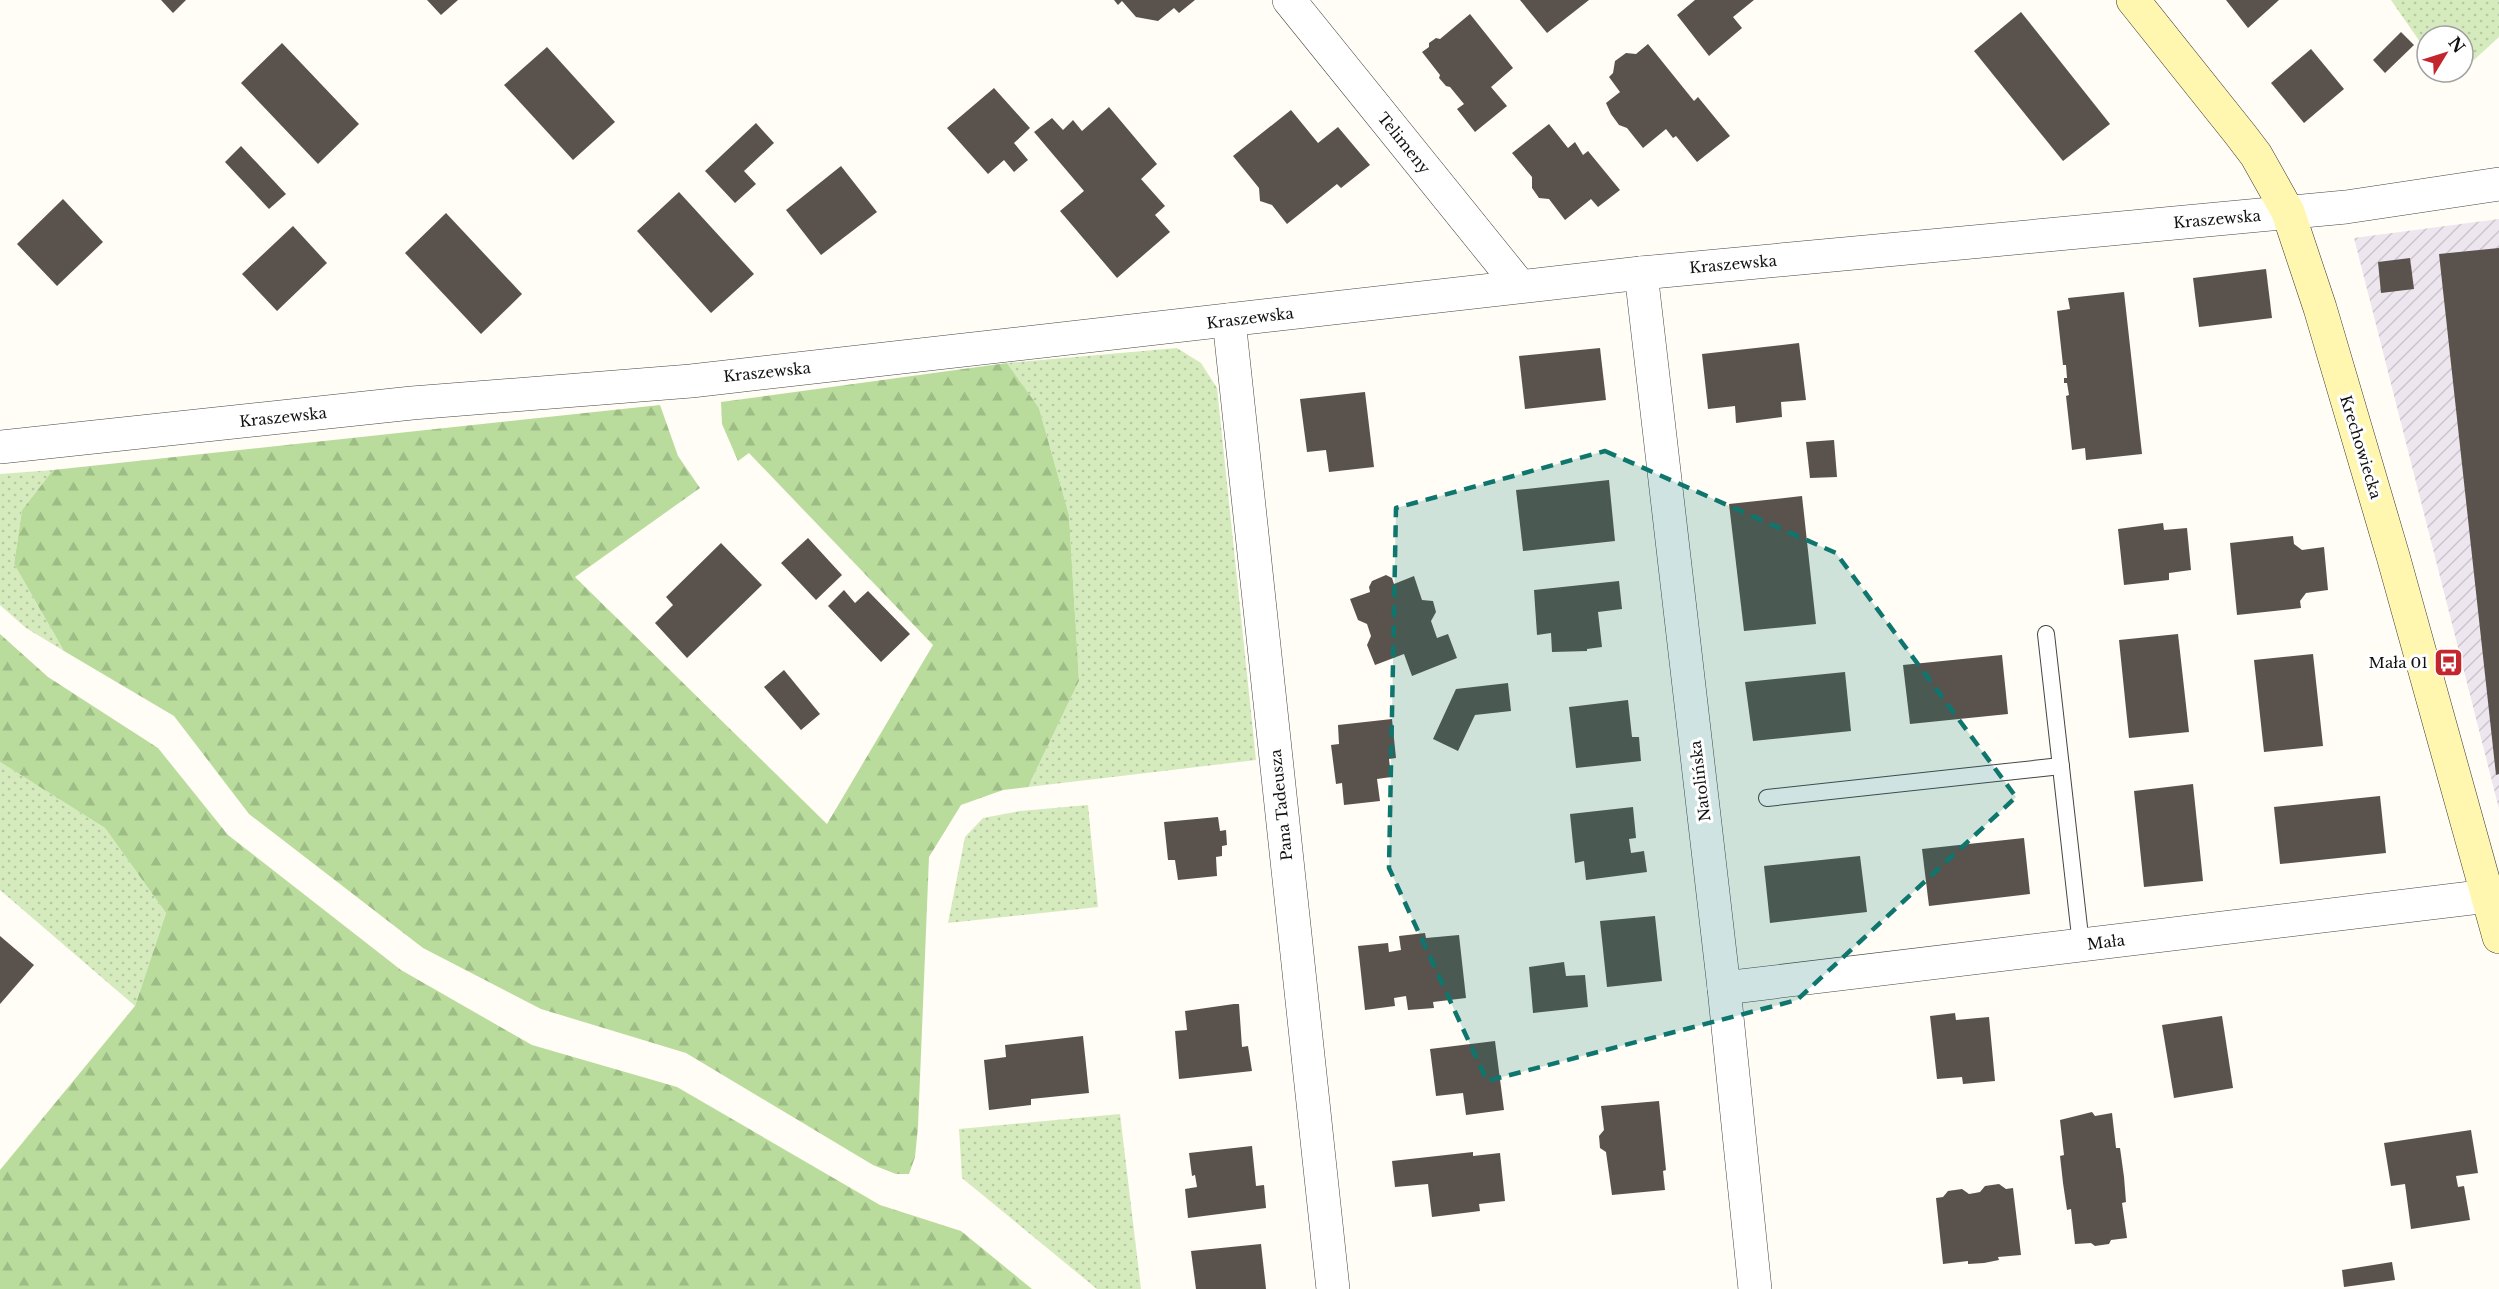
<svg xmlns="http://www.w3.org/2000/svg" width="2499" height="1289" viewBox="0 0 2499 1289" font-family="'Libre Baskerville',serif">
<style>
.industrial{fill:url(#industrial-furrows)}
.grass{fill:url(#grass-dots)}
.forest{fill:url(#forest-firs)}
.building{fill:#5a524d}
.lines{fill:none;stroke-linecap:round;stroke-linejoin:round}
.lane-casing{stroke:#444;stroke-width:18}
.street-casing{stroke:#444;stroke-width:34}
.secondary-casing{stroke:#333;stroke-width:34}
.lane{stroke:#fff;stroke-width:16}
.street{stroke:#fff;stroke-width:33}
.secondary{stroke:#fff6b0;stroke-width:33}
.marked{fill:#0f766e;fill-opacity:0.2;stroke:#0f766e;stroke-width:4.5;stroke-dasharray:12 8;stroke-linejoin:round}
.labels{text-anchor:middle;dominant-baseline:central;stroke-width:6;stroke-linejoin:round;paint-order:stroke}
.street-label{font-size:15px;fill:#111;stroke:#fff}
.poi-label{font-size:15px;fill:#111;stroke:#fff;text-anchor:end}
</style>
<defs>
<pattern id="industrial-furrows" width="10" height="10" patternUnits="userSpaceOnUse" patternTransform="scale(1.5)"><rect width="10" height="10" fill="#eee6ef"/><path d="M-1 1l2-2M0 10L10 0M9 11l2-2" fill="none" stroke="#cbc4cc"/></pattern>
<pattern id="grass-dots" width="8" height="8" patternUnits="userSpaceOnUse" patternTransform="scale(1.5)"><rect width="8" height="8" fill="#d5ebbd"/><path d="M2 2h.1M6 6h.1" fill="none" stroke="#b6c8a1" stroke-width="1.8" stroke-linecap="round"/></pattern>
<pattern id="forest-firs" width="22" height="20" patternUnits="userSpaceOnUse" patternTransform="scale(1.5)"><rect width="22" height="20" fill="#b9dc9c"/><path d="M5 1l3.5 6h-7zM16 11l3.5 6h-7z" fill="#9ebc85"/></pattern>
</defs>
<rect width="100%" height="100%" fill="#fffdf5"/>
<path class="industrial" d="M2499,219V809L2354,238Z"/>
<g class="grass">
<path d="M2391,0H2499V37L2463,70V36H2427V52Z"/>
<path d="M1177,348L1201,363L1217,388L1256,760L1028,787L1079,681L1069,515L1039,408L1007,363Z"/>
<path d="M53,470L22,510L14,564L64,651L26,628L0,605V474Z"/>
<path d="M0,762L105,828L166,913L135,1006L0,890Z"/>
<path d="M1088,805L1098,907L948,923L965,837L983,818L1020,811Z"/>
<path d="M1120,1114L1141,1289H1097L962,1178L959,1129Z"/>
</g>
<g class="forest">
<path d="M1007,363L1039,408L1069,515L1079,681L1028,787L1003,790L961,805L929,857L918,1127L915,1157L909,1174H896L873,1165L686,1053L541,1009L423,948L249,814L174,716L64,651L14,564L22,510L53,470L660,405L678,456L700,488L575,577L827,824L933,645L749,453L738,461L722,424L721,402Z"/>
<path d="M0,634L48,677L158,748L228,835L401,970L532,1045L677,1087L880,1205L961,1231L1032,1289H0V1170L135,1006L166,913L105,828L0,762Z"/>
</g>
<g class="building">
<path d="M161,0H186L173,13Z"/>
<path d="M427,0H458L441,15Z"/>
<path d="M1114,0H1195L1179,13L1174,8L1158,21L1136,17L1122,1L1118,5Z"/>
<path d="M1520,0H1589L1547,33Z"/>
<path d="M1695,0H1754L1733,17L1742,28L1709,56L1677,15Z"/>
<path d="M2226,0H2279L2248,28Z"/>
<path d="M2021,12L2110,124L2063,161L1974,51Z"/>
<path d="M1470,14L1513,68L1491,87L1507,106L1475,132L1457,109L1464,104L1450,87L1446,86L1439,78L1440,75L1422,52L1429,47V43L1436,38L1440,39Z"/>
<path d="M2401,32L2414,45L2385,73L2373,60Z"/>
<path d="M282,43L359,124L318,164L241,83Z"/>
<path d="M1648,44L1694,101L1698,97L1730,136L1697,162L1676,136L1673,138L1666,129L1643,148L1627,128L1619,125L1611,114L1606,103L1620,92L1609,77L1613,73L1615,61L1626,53L1636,54Z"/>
<path d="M547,47L615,122L573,160L504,85Z"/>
<path d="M2311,49L2344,89L2304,123L2271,83Z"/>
<path d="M994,88L1030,128L1014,143L1028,160L1014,172L1004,160L988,174L947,128Z"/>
<path d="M1109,107L1157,164L1141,179L1165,206L1155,215L1170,232L1117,278L1060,211L1084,191L1034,132L1052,118L1063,130L1073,120L1082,131Z"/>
<path d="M1291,110L1318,143L1338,127L1370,165L1341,188L1337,184L1287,224L1272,205L1260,201L1259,188L1233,156Z"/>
<path d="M756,123L774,143L744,171L756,184L735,203L705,171Z"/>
<path d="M1549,124L1568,148L1575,142L1583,155L1588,151L1620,190L1598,207L1591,199L1565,220L1549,199L1539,198L1532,188V177L1512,153Z"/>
<path d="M241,146L286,194L269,209L225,162Z"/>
<path d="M841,166L877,212L821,255L786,210Z"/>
<path d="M679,192L754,274L711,313L637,231Z"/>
<path d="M63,199L103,242L57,286L17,244Z"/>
<path d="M446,213L522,294L481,334L405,253Z"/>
<path d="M293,226L327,263L277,311L242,274Z"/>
<path d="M2499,248V774L2496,775L2439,254Z"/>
<path d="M2410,258L2414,289L2381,293L2378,262Z"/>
<path d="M2266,269L2272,318L2199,327L2193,278Z"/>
<path d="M2124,292L2142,454L2086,460L2085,448L2072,450L2066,396L2069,395L2067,383H2064V378H2067L2066,365H2063L2057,311L2070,309L2068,298Z"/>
<path d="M1799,343L1806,400L1781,402L1782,417L1736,423L1735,406L1708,409L1702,354Z"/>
<path d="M1600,348L1606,400L1525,409L1519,356Z"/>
<path d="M1365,392L1374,467L1329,472L1326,450L1307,452L1300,399Z"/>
<path d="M1834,440L1837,477L1810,478L1806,442Z"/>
<path d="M1609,480L1615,541L1523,551L1516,490Z"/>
<path d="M1802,496L1816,624L1744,631L1729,504Z"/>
<path d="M2163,523L2164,530L2187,528L2191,570L2169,573V580L2124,585L2118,529Z"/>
<path d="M2293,536L2294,544L2302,550L2324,547L2328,590L2306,593L2300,601L2301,608L2237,615L2230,543Z"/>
<path d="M808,538L842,575L816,600L781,563Z"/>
<path d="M721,543L762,585L687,658L655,623L673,605L666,597Z"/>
<path d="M1386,575L1392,578L1394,584L1414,576L1422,600L1433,601L1436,612L1431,621L1437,638L1448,634L1457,658L1412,676L1404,654L1375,665L1367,645L1371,636L1367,624L1358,620L1350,599L1370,592L1369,587L1372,581Z"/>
<path d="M1619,581L1622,609L1598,612L1602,647L1587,649V651L1552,652L1551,633L1537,635L1534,590Z"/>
<path d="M844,590L855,603L868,591L910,634L881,662L828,606Z"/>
<path d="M2178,634L2189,732L2129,738L2119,640Z"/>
<path d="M2313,654L2323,746L2264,752L2254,660Z"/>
<path d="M2002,655L2008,714L1910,724L1903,665Z"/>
<path d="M784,670L820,714L801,730L764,687Z"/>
<path d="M1845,672L1851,731L1753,741L1745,682Z"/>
<path d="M1508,683L1511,711L1475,715L1458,751L1433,739L1456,689Z"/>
<path d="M1628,700L1632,737H1639L1641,761L1576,768L1569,707Z"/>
<path d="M1392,719L1396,758L1389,759L1391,777L1377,779L1380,801L1344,805L1342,783L1336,784L1331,745L1339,744L1338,725Z"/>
<path d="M2193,784L2203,881L2144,887L2134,791Z"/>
<path d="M2380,796L2386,853L2280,864L2274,807Z"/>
<path d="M1633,807L1636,838L1629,839L1631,853L1644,851L1647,872L1586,880L1584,861L1575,863L1570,814Z"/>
<path d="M1218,817L1220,831L1226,830L1227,845L1222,846V856L1216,857L1217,876L1178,880L1175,860H1168L1164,822Z"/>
<path d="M2024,838L2030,894L1929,906L1922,849Z"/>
<path d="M1860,856L1867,912L1770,923L1764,866Z"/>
<path d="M1655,916L1662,981L1607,987L1600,921Z"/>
<path d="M1425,933L1426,938L1459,935L1466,998L1433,1002L1434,1008L1408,1010L1406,996L1394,998L1395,1006L1365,1010L1358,946L1388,943L1389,952L1401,950L1399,936Z"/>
<path d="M0,936L34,965L0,1004Z"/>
<path d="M1564,962L1566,976L1585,975L1588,1007L1533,1013L1529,967Z"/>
<path d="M1234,1004H1239L1242,1047L1248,1046L1252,1071L1179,1079L1175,1031L1187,1030L1185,1011Z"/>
<path d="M1955,1013L1956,1020L1989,1017L1995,1081L1963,1084L1962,1077L1937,1079L1930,1016Z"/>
<path d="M2222,1016L2233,1088L2174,1098L2162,1025Z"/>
<path d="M1083,1036L1089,1093L1031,1099V1105L989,1110L984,1060L1006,1057L1005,1045Z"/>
<path d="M1495,1041L1504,1110L1466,1115L1463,1093L1436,1096L1430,1049Z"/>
<path d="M1659,1101L1666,1170L1663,1171L1665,1190L1612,1195L1606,1152L1600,1148L1599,1136L1604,1130L1601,1106Z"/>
<path d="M2092,1112L2095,1116L2112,1113L2116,1148H2120L2124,1177L2126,1202L2122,1203L2127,1238L2111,1240L2109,1244L2095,1246L2091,1243L2075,1244L2071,1209L2067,1210L2063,1183L2060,1156L2064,1155L2060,1120Z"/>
<path d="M2471,1130L2478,1173L2456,1176L2458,1187L2464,1186L2470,1220L2411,1229L2405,1184L2391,1186L2384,1143Z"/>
<path d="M1252,1146L1256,1186L1264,1185L1266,1208L1188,1218L1185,1189L1197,1187L1195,1175L1192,1176L1189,1153Z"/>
<path d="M1473,1152V1156L1500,1153L1505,1201L1479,1204L1480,1211L1432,1217L1428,1184L1395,1187L1392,1161Z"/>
<path d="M1999,1184L2006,1189L2013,1188L2021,1255L1998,1257L1999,1260L1984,1263L1968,1264V1261L1943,1264L1936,1198L1943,1197L1948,1191L1962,1189L1969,1194L1975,1193L1980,1192L1985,1186Z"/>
<path d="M1261,1244L1266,1289H1196L1191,1251Z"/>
<path d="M2392,1262L2395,1280L2344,1287L2342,1270Z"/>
</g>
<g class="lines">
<defs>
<g id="lane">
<path d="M2046,634L2081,945"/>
<path d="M1767,798L2061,766"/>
</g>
<g id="street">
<path d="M1289,0L1519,285"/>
<path d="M1641,273L1724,988L1755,1289"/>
<path d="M1229,320L1333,1289"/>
<path d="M0,447L412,403L691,381L1641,273L2346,207L2499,184"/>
<path d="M1724,988L2488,896"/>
</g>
<path id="secondary" d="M2133,0L2240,134L2256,155L2288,212L2320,308L2393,556L2499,937"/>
</defs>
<use href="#lane" class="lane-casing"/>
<use href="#street" class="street-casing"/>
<use href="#secondary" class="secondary-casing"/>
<use href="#lane" class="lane"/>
<use href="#street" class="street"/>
<use href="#secondary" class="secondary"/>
</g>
<path class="marked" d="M1605,451L1836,553L2016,797L1797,1000L1487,1081L1389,868L1396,508Z"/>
<defs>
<symbol id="bus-square" viewBox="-11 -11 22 22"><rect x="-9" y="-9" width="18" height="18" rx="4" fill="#c4262e" stroke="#fff"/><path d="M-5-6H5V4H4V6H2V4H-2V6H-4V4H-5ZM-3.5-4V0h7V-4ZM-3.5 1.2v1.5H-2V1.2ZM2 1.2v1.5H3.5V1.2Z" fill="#fff"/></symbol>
</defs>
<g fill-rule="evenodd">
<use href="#bus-square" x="2432" y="646" width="33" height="33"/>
</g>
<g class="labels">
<g class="street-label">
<text transform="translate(1404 143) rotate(51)">Telimeny</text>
<text transform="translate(2217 219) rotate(-5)">Kraszewska</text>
<text transform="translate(1733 264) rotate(-5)">Kraszewska</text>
<text transform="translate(1250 318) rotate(-7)">Kraszewska</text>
<text transform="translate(767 372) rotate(-6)">Kraszewska</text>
<text transform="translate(283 417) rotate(-6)">Kraszewska</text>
<text transform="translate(2361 447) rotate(73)">Krechowiecka</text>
<text transform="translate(1700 781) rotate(-97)">Natolińska</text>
<text transform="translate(1281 805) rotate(-96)">Pana Tadeusza</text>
<text transform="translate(2106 942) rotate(-7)">Mała</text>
</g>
<g class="poi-label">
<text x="2428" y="662">Mała 01</text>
</g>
</g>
<g transform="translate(2445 54) rotate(52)"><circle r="28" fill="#ffffff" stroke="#a0a0a0" stroke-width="1.5"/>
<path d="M0-4.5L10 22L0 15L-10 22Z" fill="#c4262e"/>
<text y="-9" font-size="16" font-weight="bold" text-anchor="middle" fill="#111111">N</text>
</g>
</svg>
